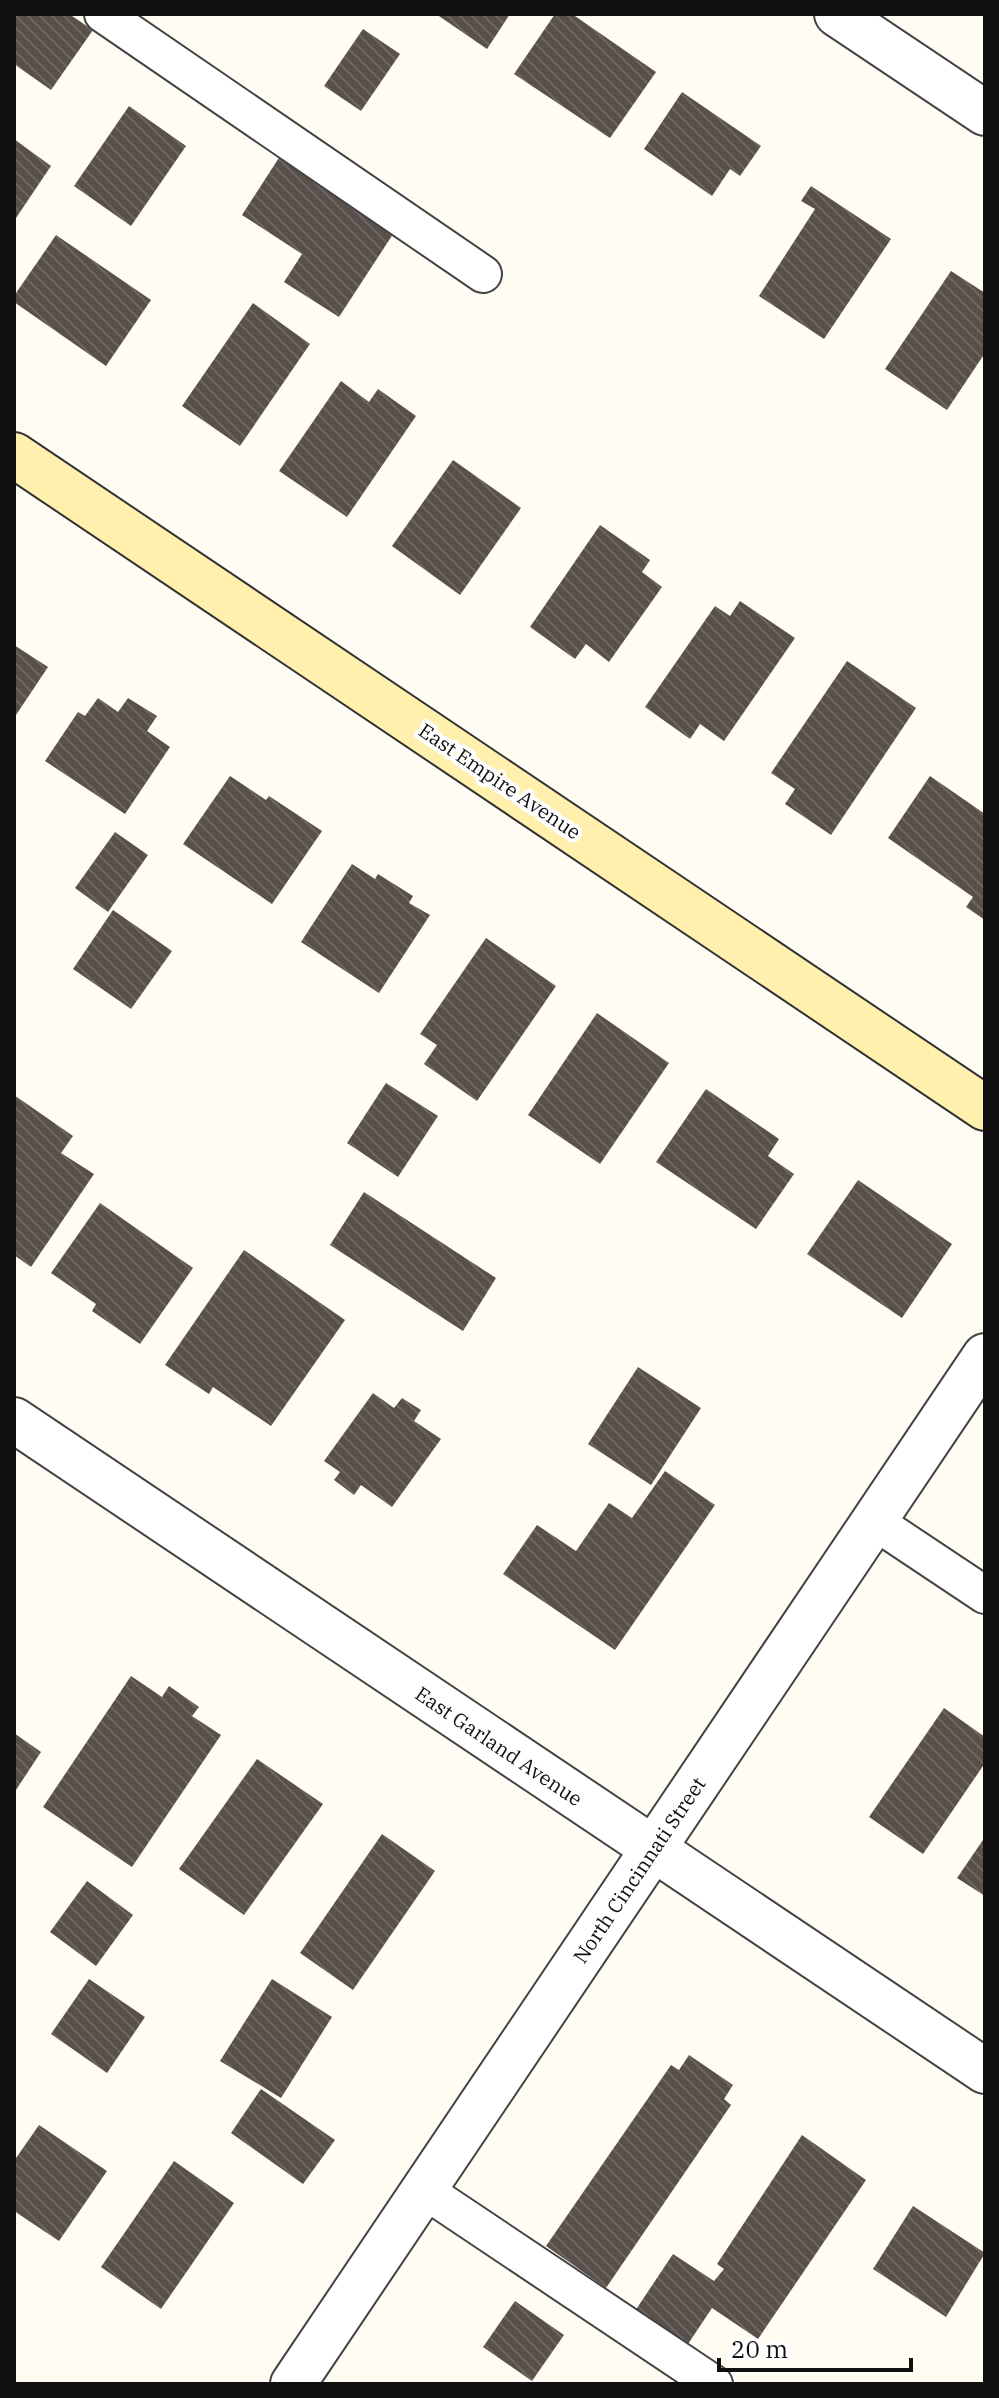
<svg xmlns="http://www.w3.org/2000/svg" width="999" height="2398" viewBox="0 0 999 2398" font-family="'IBM Plex Serif',serif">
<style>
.building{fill:url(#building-back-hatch)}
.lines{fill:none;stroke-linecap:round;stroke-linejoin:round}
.lane-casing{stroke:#434343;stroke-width:40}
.street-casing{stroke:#434343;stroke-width:48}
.secondary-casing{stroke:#323232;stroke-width:48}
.lane{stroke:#fff;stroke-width:36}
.street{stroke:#fff;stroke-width:44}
.secondary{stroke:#fff0ae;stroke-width:44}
.labels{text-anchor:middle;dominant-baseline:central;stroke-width:8;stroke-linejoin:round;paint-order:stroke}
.street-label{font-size:20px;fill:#101010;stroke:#fff}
</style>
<defs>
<pattern id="building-back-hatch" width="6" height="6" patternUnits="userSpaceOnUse" patternTransform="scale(2)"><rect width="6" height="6" fill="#5a504b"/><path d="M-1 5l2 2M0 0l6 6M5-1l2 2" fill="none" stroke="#6d6561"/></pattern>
</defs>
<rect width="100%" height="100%" fill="#fffcf3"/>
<g class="building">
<path d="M17,14H69L93,30L51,90L14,64V18Z"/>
<path d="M436,14H510L487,49Z"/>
<path d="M555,14H572L656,72L610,138L514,74Z"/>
<path d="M363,29L400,54L361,111L324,86Z"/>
<path d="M682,92L761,146L740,176L730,169L712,196L644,149Z"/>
<path d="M129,106L186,146L131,226L74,186Z"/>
<path d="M14,139L51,166L14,221Z"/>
<path d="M282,153L397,228L339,317L284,282L302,254L242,215Z"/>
<path d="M811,186L891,239L824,339L759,296L815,209L801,201Z"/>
<path d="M56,235L151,300L106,366L14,302V296Z"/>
<path d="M951,271L985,293V353L947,410L885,369Z"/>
<path d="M253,303L310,344L240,446L182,406Z"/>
<path d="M341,381L369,402L378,389L416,416L347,517L279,471Z"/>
<path d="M453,460L521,508L460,595L392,546Z"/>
<path d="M600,525L650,560L642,572L662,587L609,662L586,644L575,659L530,627Z"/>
<path d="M740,601L795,638L724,741L700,724L690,739L645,707L715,606L730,616Z"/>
<path d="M14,645L48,667L14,718Z"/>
<path d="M847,661L916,708L831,835L785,804L795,789L771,773Z"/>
<path d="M98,698L118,712L128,698L157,716L147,731L170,747L125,814L45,761L78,712L85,716Z"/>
<path d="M230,776L266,800L269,796L322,831L272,904L183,844Z"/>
<path d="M930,776L985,814V920L966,907L973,897L888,838Z"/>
<path d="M115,832L148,855L108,912L75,888Z"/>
<path d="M352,864L375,879L378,874L413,896L409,903L430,915L379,993L301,942Z"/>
<path d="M113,910L172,951L131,1009L73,969Z"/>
<path d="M486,938L556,986L477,1101L424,1064L437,1045L420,1034Z"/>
<path d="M597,1013L669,1063L600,1164L528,1115Z"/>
<path d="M386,1083L438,1116L398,1177L347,1143Z"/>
<path d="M706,1089L779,1139L768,1156L794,1174L756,1229L656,1162Z"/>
<path d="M14,1095L73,1136L61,1153L94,1174L31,1267L14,1255Z"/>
<path d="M858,1180L952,1244L902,1318L807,1254Z"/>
<path d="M364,1192L496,1278L463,1331L330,1245Z"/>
<path d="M100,1203L193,1268L140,1344L92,1311L96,1304L51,1273Z"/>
<path d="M244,1250L345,1320L271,1426L213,1387L209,1394L165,1365Z"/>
<path d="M638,1367L701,1408L651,1485L588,1444Z"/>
<path d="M373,1393L394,1408L402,1398L421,1410L414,1421L441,1439L392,1507L361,1485L354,1495L334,1480L340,1472L324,1461Z"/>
<path d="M665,1471L715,1505L615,1650L503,1574L537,1525L576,1551L609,1503L632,1518Z"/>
<path d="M131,1676L162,1697L169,1686L199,1707L192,1716L221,1735L132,1867L43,1807Z"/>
<path d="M944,1708L985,1737V1763L923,1854L869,1817Z"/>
<path d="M14,1733L41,1752L14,1793Z"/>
<path d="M257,1759L323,1804L244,1915L179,1869Z"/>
<path d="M382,1834L435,1871L353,1990L300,1953Z"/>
<path d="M985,1837V1896L957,1878Z"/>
<path d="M87,1881L133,1915L96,1966L50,1932Z"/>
<path d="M89,1979L145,2017L107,2073L51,2034Z"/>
<path d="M272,1979L332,2017L281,2098L220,2061Z"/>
<path d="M689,2055L733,2085L724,2099L731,2105L606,2288L546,2246L671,2065L679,2070Z"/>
<path d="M261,2089L335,2140L303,2184L231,2133Z"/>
<path d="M39,2125L107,2171L59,2241L14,2211V2161Z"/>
<path d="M802,2135L866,2180L758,2339L712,2308L684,2350L633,2314L673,2254L714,2281L724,2269L717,2264Z"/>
<path d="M174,2161L234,2203L161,2309L101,2267Z"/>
<path d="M913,2206L985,2253L946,2317L873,2269Z"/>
<path d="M515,2301L564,2335L532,2381L483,2347Z"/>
</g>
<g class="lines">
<defs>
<g id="lane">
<path d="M103,14L483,274"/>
<path d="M874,1521L985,1595"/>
<path d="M424,2190L714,2384"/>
</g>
<g id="street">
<path d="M837,14L985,113"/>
<path d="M14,1420L985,2071"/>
<path d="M293,2384L985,1356"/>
</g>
<path id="secondary" d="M14,455L985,1108"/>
</defs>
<use href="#lane" class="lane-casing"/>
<use href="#street" class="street-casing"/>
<use href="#secondary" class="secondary-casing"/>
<use href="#lane" class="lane"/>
<use href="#street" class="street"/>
<use href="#secondary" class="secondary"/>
</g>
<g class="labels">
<g class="street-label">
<text transform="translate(500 781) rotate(34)">East Empire Avenue</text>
<text transform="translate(499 1746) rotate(34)">East Garland Avenue</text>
<text transform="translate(639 1870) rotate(-56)">North Cincinnati Street</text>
</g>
</g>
<rect width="999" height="2398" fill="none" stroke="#101010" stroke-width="32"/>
<path d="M719 2358v12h192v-12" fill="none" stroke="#101010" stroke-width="4"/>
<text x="731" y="2358" font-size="24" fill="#101010" stroke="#ffffff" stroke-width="6" paint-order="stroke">20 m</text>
</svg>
